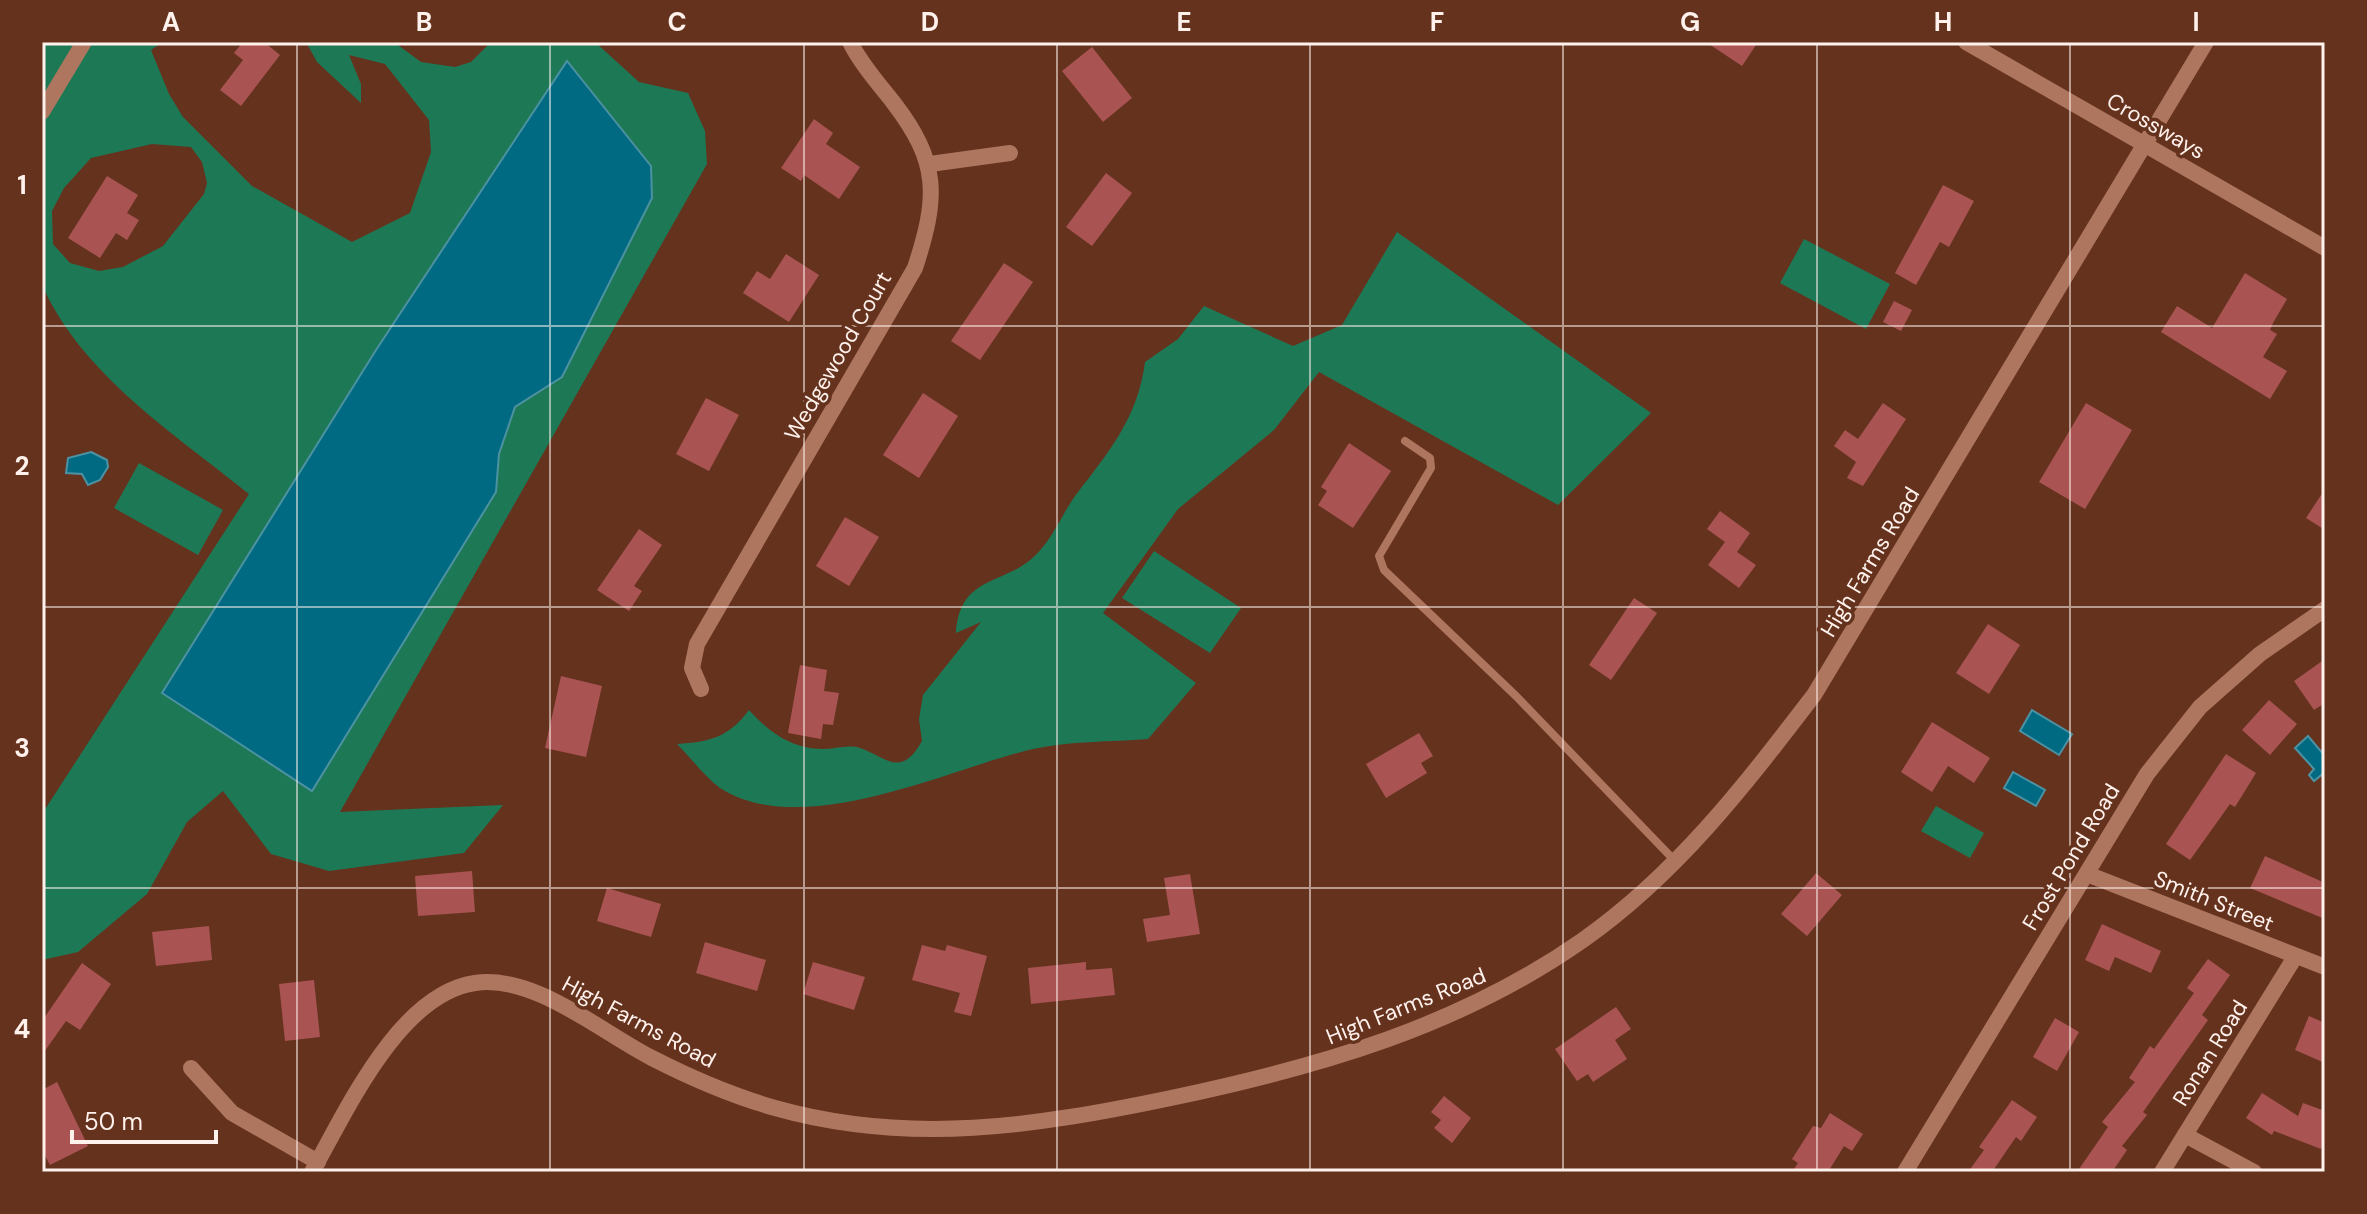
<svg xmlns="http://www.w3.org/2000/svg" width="2367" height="1214" viewBox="0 0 2367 1214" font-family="'DM Sans',sans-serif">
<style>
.green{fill:#1d7955;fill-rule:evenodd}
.water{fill:#006a83;stroke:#4c92a2;stroke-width:2}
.building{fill:#a95453}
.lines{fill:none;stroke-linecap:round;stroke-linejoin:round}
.lane{stroke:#af765f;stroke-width:8}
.street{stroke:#af765f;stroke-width:16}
.grid{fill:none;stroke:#fff1ec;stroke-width:2;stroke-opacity:0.55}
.labels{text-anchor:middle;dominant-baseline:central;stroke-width:7;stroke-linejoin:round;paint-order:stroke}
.street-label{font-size:22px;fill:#fff1ec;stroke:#65321e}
.neatline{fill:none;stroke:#fff1ec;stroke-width:3}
.grid-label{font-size:26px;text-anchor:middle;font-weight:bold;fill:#fff1ec}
</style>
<rect width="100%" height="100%" fill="#65321e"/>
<g class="green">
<path d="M42,42H163L151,50L169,94L183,117L252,186L352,242L410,213L431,152L429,120L385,64L349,55L361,84V103L317,62L306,42H394L421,62L455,67L471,62L491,42H595L639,82L688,93L705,131L707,164L340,812L503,805L464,853L329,871L271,854L223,791L187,822L147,894L78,952L42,960V814L249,494C175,434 82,375 42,285ZM567,62L562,377L515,407L499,454L496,492L162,693L376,350ZM152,144L191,147L202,162L207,183L204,194L163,246L123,267L99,271L70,263L53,244L52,211L64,188L91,158Z"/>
<path d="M1397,232L1651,413L1558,505L1319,372L1274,430L1178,509L1103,613L1196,683L1148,739C1111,742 1069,741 1033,749C948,769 803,841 720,788C705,777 691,758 677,744C710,742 729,737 749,710C770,733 792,749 823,749C835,749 848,744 860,748C886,757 901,779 922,741L919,719L923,695L981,622L956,633C960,570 1011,588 1042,548C1055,533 1063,513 1075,496C1108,453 1138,418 1145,362L1178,339L1204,306L1293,346L1342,325Z"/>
<path d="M1804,239L1890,284L1866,329L1780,283Z"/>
<path d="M139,463L223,510L198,555L114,508Z"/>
<path d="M1154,551L1241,608L1210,653L1122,598Z"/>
<path d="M1936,806L1984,833L1970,858L1921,831Z"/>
</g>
<g class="water">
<path d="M567,61L651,166L652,198L562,377L515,407L499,454L496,492L312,791L162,693L376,350Z"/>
<path d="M91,452L107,460L108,467L100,480L88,485L82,474L66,473L68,458Z"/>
<path d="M2032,710L2072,734L2059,755L2020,731Z"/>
<path d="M2308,736L2325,756V772L2314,781L2309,775L2314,769L2295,748Z"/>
<path d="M2013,772L2045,790L2036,806L2004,788Z"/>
</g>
<g class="building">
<path d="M243,42H264L280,55L241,106L220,90L243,60L234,53Z"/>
<path d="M1706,42H1758L1742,66Z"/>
<path d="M1092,47L1132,98L1103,122L1062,71Z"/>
<path d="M814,119L833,133L826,144L860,167L839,199L804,175L801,181L781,168Z"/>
<path d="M1106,173L1132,193L1092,246L1066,227Z"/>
<path d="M107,176L138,195L127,213L139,220L127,240L116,233L100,258L68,238Z"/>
<path d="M1943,185L1974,201L1949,247L1940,242L1916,285L1895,273Z"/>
<path d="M786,254L819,275L789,322L743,293L757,271L770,279Z"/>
<path d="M1004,263L1033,282L980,360L951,341Z"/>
<path d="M2245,273L2287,299L2273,323L2270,330L2277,334L2263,357L2287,371L2270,399L2161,332L2177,306L2212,328Z"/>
<path d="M1894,301L1912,310L1901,331L1883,322Z"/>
<path d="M923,393L958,416L919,478L883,455Z"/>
<path d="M706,398L739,415L709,471L676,454Z"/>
<path d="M1883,403L1906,419L1863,486L1847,478L1856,462L1834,446L1845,430L1858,439Z"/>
<path d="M2086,403L2132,430L2085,509L2039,482Z"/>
<path d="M1349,443L1391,471L1353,528L1318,505L1327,491L1321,487Z"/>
<path d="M2325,489V530L2306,518Z"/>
<path d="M1720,511L1750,533L1737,552L1756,565L1739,588L1708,565L1725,542L1707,529Z"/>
<path d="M845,517L879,537L849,586L816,566Z"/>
<path d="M639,529L662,545L634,586L642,591L629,611L597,590Z"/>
<path d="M1634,598L1657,613L1611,680L1589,665Z"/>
<path d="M1988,624L2020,645L1989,694L1956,673Z"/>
<path d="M2325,659V703L2314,710L2294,681Z"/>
<path d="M800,665L827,670L824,691L839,693L833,725L823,724L821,739L788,733Z"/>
<path d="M561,676L602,686L586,757L545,748Z"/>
<path d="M2269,700L2297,724L2270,755L2242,730Z"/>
<path d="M1932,722L1990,758L1974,783L1948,766L1932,792L1901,772Z"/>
<path d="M1419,733L1433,756L1421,763L1427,773L1386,798L1366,764Z"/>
<path d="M2226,754L2256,773L2235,807L2230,804L2190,860L2166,844Z"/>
<path d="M2265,856L2325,883V919L2250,888Z"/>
<path d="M472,871L475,912L418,916L415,876Z"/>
<path d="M1816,873L1842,895L1807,936L1781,914Z"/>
<path d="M1190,874L1200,934L1147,942L1143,919L1170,915L1164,878Z"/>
<path d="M607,888L661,904L651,937L597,921Z"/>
<path d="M2102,924L2161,951L2151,973L2115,957L2109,971L2085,960Z"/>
<path d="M209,926L212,960L156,966L152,932Z"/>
<path d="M705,942L766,960L757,991L696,973Z"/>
<path d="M922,945L945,951L947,945L987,956L971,1016L954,1012L960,993L912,980Z"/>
<path d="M2208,959L2230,975L2202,1015L2208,1020L2143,1112L2147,1115L2122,1146L2127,1150L2112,1172H2077L2108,1127L2102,1122L2135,1082L2129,1078L2150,1046L2154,1049L2194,993L2187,988Z"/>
<path d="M813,962L865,977L854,1010L803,994Z"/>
<path d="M1086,962V970L1112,968L1115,995L1031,1004L1028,968Z"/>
<path d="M82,963L111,984L80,1030L66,1021L42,1055V1021Z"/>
<path d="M314,980L320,1037L285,1041L279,984Z"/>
<path d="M1616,1007L1631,1029L1615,1040L1627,1059L1593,1082L1588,1074L1577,1081L1555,1049Z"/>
<path d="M2309,1016L2325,1023V1063L2295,1050Z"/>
<path d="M2055,1018L2079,1032L2057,1071L2033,1057Z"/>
<path d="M57,1082L88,1146L50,1165L42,1150V1090Z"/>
<path d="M2262,1093L2298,1116L2303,1103L2325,1111V1138L2321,1149L2274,1131L2272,1135L2246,1118Z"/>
<path d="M1444,1096L1471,1118L1452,1143L1434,1128L1441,1120L1431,1112Z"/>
<path d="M2012,1100L2037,1117L2021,1141L2016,1137L1992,1172H1968L1984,1150L1979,1147Z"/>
<path d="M1830,1113L1863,1134L1852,1151L1844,1146L1828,1172H1792L1798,1163L1792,1159L1813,1126L1821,1128Z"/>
</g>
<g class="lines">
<path class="lane" d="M1405,441L1430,458L1431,468L1379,556L1384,570L1516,696L1676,862"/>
<g class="street">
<path d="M1966,42L2325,248"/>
<path d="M42,112L84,42"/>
<path d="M930,164L1010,153"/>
<path d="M701,689L692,668L697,644L915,268C938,197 940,163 893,102C878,83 861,64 850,42"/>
<path d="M2087,874L2325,967"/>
<path d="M191,1068L232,1113L318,1162"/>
<path d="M2185,1135L2254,1172"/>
<path d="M312,1172C347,1110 399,994 475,983C534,974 601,1032 652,1058C691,1078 733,1096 775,1108C910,1146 1037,1126 1171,1098C1318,1067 1459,1027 1583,940C1677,874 1745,785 1814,695L2206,42"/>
<path d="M1905,1172L2147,774L2200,707L2260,654L2325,609"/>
<path d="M2162,1172L2295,957"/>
</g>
</g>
<path class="grid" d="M297,42V1172M550,42V1172M804,42V1172M1057,42V1172M1310,42V1172M1563,42V1172M1817,42V1172M2070,42V1172M42,326H2325M42,607H2325M42,888H2325"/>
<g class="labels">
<g class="street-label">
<text transform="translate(2156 126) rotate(30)">Crossways</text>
<text transform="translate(838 356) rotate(-60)">Wedgewood Court</text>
<text transform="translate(1870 562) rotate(-59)">High Farms Road</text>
<text transform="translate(2071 857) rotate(-59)">Frost Pond Road</text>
<text transform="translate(2214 901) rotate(22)">Smith Street</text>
<text transform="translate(1406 1006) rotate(-22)">High Farms Road</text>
<text transform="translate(639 1022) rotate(28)">High Farms Road</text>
<text transform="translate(2210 1053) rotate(-58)">Ronan Road</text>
</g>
</g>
<rect width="2367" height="1214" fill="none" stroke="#65321e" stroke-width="88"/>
<path d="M72 1130v12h144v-12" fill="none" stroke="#fff1ec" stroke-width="4"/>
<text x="84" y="1130" font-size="24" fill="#fff1ec" stroke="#65321e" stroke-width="6" paint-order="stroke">50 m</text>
<rect x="44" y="44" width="2279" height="1126" class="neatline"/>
<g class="grid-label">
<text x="171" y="31">A</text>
<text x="424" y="31">B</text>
<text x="677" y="31">C</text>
<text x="930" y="31">D</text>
<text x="1184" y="31">E</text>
<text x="1437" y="31">F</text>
<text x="1690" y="31">G</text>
<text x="1943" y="31">H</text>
<text x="2196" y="31">I</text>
<text x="22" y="194">1</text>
<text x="22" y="475">2</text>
<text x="22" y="757">3</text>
<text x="22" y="1038">4</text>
</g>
</svg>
